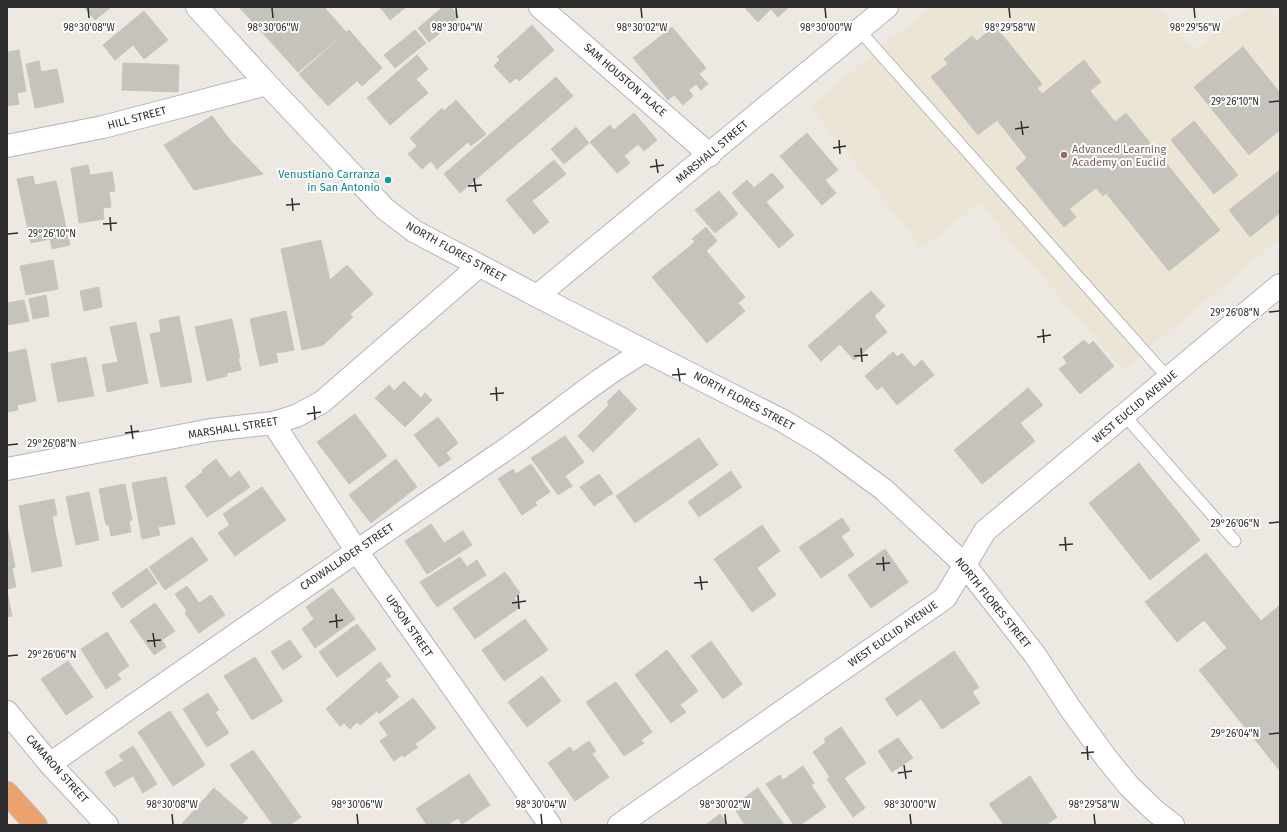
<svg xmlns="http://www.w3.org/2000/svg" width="1287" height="832" viewBox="0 0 1287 832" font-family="'Fira Sans',sans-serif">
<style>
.education{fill:#ece4d4}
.building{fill:#c6c3bd;stroke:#c9c4bc}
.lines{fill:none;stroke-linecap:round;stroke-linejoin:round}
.lane-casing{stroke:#b2b4bc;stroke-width:13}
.street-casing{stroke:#b2b4bc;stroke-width:24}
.secondary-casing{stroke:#b2b4bc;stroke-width:24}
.highway-casing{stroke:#c4c4c4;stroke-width:24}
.lane{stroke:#fff;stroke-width:11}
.street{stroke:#fff;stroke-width:22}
.secondary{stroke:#fff;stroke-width:22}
.highway{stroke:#eba26f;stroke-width:22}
.ticks{fill:none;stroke:#2e2e2e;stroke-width:1.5}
.education-dot{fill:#8d6e63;stroke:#fff;stroke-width:1.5}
.culture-dot{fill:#0f9aa8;stroke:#fff;stroke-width:1.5}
.labels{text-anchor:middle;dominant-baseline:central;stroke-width:4;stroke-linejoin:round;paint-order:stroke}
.street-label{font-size:11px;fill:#2e2e2e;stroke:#fff}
.education-label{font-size:11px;fill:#785e54;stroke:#fff;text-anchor:start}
.culture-label{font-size:11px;fill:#0d838f;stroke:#fff;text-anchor:end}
.ticks-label{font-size:10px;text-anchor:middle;fill:#2e2e2e;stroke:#fff;stroke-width:4;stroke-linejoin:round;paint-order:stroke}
</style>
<rect width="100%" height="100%" fill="#ede8e2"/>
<path class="education" d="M931,7H1157L1195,50L1247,7H1267L1280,22V238L1123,370L979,203L922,248L810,106Z"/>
<g class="building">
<path d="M84,7H111L95,20Z"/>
<path d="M239,7H324L346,32L298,72Z"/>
<path d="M380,7H406L390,20Z"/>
<path d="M443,7H451L459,17L429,42L418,28Z"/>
<path d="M744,7H789L778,17L771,9L758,22Z"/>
<path d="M144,11L168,40L144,59L133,45L115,60L103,45Z"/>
<path d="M532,25L554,50L519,81L516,78L510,83L494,66L500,60L497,57Z"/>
<path d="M995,26L1042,84L1037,88L1042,94L1084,60L1101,82L1090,91L1115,122L1126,113L1220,230L1169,271L1106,193L1103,196L1096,188L1069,209L1076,217L1064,227L1016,168L1027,158L997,120L978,135L931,77L948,64L944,59L972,36L977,41Z"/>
<path d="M672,27L706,68L699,74L708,84L701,90L696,84L689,90L693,96L683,105L674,95L668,100L633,58Z"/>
<path d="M349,30L382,68L362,86L357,81L328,106L299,74Z"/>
<path d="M415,30L426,43L395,68L384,55Z"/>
<path d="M1243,47L1280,93V130L1249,155L1194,87Z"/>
<path d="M19,50L26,91L17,93L19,104L7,106V52Z"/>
<path d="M417,55L428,69L416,79L428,93L390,125L367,98Z"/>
<path d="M39,61L41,72L57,69L64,102L35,108L26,64Z"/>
<path d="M123,63L179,65L178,92L122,90Z"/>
<path d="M556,77L573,96L460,193L444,174Z"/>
<path d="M456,100L486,134L471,146L468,142L437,169L431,161L422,169L408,154L417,146L410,138L442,108L444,111Z"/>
<path d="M634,113L657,140L644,151L638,144L624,156L630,163L617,173L590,142L610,125L614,130Z"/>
<path d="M212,116L230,140L263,174L194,190L164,145Z"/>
<path d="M1194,121L1238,175L1214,194L1171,140Z"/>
<path d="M576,127L589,143L564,164L551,149Z"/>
<path d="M807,133L838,170L825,180L836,193L822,205L780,156Z"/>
<path d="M554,160L566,174L532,201L549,222L534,234L506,200Z"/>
<path d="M88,165L90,175L112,172L115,191L109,192L111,207L103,208L104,219L79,223L71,168Z"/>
<path d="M1280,170V213L1250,237L1229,210Z"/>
<path d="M772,173L784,187L766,202L794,235L779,248L732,193L747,180L754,188Z"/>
<path d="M33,176L35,185L56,181L70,245L52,249L50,239L31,243L17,179Z"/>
<path d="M719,191L738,214L715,233L695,210Z"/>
<path d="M706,227L717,241L706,251L745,297L738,303L745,311L707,343L652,277L695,242L692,239Z"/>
<path d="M321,240L330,280L347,265L373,294L350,314L353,317L323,345L302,350L281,249Z"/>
<path d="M53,260L58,289L26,295L20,266Z"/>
<path d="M99,287L102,307L84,311L80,291Z"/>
<path d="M871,291L885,306L874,316L887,332L854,360L840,344L821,361L808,346Z"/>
<path d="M46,295L49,316L33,319L29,299Z"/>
<path d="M24,300L29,321L7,325V303Z"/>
<path d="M286,311L294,350L276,353L278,362L260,366L250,319Z"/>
<path d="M179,316L192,382L161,387L150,334L161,332L159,320Z"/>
<path d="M232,319L240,358H238L241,370L227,373V376L207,381L195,327Z"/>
<path d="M136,322L148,383L107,392L102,365L118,362L110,327Z"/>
<path d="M1084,340L1089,345L1093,341L1114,366L1080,394L1059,369L1067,363L1063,357Z"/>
<path d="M26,349L36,401L17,405L18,410L7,412V353Z"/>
<path d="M893,352L897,357L902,353L914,367L922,360L934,375L897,405L882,386L877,390L865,376Z"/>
<path d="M86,357L94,396L58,402L51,364Z"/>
<path d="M404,381L421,398L425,393L432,400L405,427L375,398L389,385L394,391Z"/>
<path d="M1028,388L1043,405L1020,423L1035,441L982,484L954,450Z"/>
<path d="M619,390L637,409L593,452L578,436L609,405L607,402Z"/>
<path d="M355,414L387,456L349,484L317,442Z"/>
<path d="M438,417L458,443L446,453L451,459L439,467L414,435Z"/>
<path d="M565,436L584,462L565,476L572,486L558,495L531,458Z"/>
<path d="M699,438L718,465L635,523L616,496Z"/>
<path d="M216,459L230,478L239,471L250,487L207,517L185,486L203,472L202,470Z"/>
<path d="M396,459L417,487L371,523L349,495Z"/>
<path d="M1139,463L1200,540L1150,580L1089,503Z"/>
<path d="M531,464L550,492L535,502L537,505L522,515L498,479L513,469L516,474Z"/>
<path d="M731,471L742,487L699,517L688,502Z"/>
<path d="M599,474L613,493L594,506L580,487Z"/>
<path d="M166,477L175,524L158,527L160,535L142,539L132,483Z"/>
<path d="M125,484L132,520L129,521L131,532L111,536L109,525H106L99,489Z"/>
<path d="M262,487L286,520L235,556L218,533L230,525L223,514Z"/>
<path d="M89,492L99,540L76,545L66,497Z"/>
<path d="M54,499L57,515L52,516L62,566L32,572L19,506Z"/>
<path d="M842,518L850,530L841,536L854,555L821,578L799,547Z"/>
<path d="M431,524L444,543L463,531L472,545L427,574L405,541Z"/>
<path d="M7,525L15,567L12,568L16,587L7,589Z"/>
<path d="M762,525L780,551L757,568L776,595L752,612L714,559Z"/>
<path d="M192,537L208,560L165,590L149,567Z"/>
<path d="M885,549L908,582L871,608L848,575Z"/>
<path d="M1206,553L1261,621L1280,605V771L1199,670L1227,648L1204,620L1177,642L1145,602Z"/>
<path d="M460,557L467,567L477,560L486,575L437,607L420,582Z"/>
<path d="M147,568L157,583L122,608L112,593Z"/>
<path d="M505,572L520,593L514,598L520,607L475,639L453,608Z"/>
<path d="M187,586L199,603L211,595L225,615L199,633L185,613L187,611L175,594Z"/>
<path d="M332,588L355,619L315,648L302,629L314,619L306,607Z"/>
<path d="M7,592L12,616L7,617Z"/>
<path d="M155,603L175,631L162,640L166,647L154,655L130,621Z"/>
<path d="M525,619L548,650L504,681L482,650Z"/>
<path d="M357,624L376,649L337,677L319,652Z"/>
<path d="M107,632L129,666L117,674L121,679L106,689L81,649Z"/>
<path d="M290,640L302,657L283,670L271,652Z"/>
<path d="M711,641L742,684L723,699L691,656Z"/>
<path d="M667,650L698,691L680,705L686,712L671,723L635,675Z"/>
<path d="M954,651L979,687L972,692L980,703L942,729L921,699L897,716L885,699Z"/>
<path d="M255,657L283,701L252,720L224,676Z"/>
<path d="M68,661L93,697L66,715L41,679Z"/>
<path d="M380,662L391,676L385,680L399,697L379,714L377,711L360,725L357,722L350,729L344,723L340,726L326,709Z"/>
<path d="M542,676L561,701L527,727L508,702Z"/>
<path d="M616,682L652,732L641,740L644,743L624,756L586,702Z"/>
<path d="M208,693L219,710L215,712L229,733L207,747L183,709Z"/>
<path d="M413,698L436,728L415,744L418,747L404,757L402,755L394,761L380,741L388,735L379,723Z"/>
<path d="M170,711L205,765L173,786L138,732Z"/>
<path d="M841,727L866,763L844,778L865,808L853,817L827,779L830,777L813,752L826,742L824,739Z"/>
<path d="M898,738L913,758L892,772L878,751Z"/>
<path d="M589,741L596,751L592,754L609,777L575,801L548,763L570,747L573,752Z"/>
<path d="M133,746L157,784L143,793L133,776L114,787L105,772L123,761L119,755Z"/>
<path d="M253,750L301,817L290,825H273L230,765Z"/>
<path d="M803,766L814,783L811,785L826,807L800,825H794L766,784L780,775L783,780Z"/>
<path d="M469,774L490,805L462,824L458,818L447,825H427L416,809Z"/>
<path d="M1030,776L1057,817L1046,825H1004L989,804Z"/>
<path d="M214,788L248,818L241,825H181Z"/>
<path d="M758,788L784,825H745L736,811L748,803L744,798Z"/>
<path d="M720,814L728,825H707V824Z"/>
</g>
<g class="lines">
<defs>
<g id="lane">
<path d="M859,30L1169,379"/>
<path d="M1125,416L1235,541"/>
</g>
<g id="street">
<path d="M540,7L710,155"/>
<path d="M7,146L103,127L267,84"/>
<path d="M537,296L887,7"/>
<path d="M273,423L356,550L550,825"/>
<path d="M7,469L211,430L273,423L296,416L322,402L479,266"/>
<path d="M50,764C197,660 345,559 493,458C545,424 591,382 645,351"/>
<path d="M619,825L945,598L985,531L1280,285"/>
</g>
<g id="secondary">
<path d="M197,7L267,84L385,209L414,231L537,296L783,421L823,445L883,489L964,564L1035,655L1072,711L1107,759L1129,786L1155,811L1173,825"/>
<path d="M7,712L50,764L107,825"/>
</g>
<path id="highway" d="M7,793L36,825"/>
</defs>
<use href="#lane" class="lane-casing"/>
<use href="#street" class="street-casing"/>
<use href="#secondary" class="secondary-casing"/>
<use href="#highway" class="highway-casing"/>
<use href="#lane" class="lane"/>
<use href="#street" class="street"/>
<use href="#secondary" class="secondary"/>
<use href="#highway" class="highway"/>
</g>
<path class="ticks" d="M88,8L89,18M272,8L273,18M456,8L457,18M641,8L642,18M825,8L826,18M1009,8L1010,18M1194,8L1195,18M1269,102L1279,101M1021,121L1023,135M1015,129L1029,127M839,140L840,154M833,148L846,146M656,159L658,173M650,167L664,165M474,178L476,192M468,186L482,185M292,198L293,211M286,205L300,204M110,217L111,231M103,224L117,223M8,234L18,233M1269,312L1279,311M1043,329L1044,343M1037,337L1051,335M861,348L862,362M854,356L868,355M678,368L680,381M672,375L686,374M496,387L497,401M490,394L504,393M314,406L315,420M307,414L321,412M131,425L133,439M125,433L139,431M8,445L18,444M1269,523L1279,522M1065,537L1066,551M1059,545L1073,544M883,557L884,571M876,564L890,563M700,576L702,590M694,583L708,582M518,595L519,609M512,603L526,601M336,614L337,628M329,622L343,620M153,633L155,647M147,641L161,640M8,656L18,655M1269,734L1279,733M1087,746L1088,760M1081,753L1094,752M904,765L906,779M898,773L912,771M172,814L173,824M357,814L358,824M541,814L542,824M725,814L726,824M910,814L911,824M1094,814L1095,824"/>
<circle class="education-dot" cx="1064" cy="155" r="4"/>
<circle class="culture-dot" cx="388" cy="180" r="4"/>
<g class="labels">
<g class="street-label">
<text transform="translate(625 80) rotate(41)">SAM HOUSTON PLACE</text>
<text transform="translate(137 118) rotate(-15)">HILL STREET</text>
<text transform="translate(712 152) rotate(-40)">MARSHALL STREET</text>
<text transform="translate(456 252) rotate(29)">NORTH FLORES STREET</text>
<text transform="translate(744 401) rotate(28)">NORTH FLORES STREET</text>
<text transform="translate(1135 407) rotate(-40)">WEST EUCLID AVENUE</text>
<text transform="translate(233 428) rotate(-9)">MARSHALL STREET</text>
<text transform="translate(347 557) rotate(-34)">CADWALLADER STREET</text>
<text transform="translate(993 603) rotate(51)">NORTH FLORES STREET</text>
<text transform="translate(409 626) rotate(55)">UPSON STREET</text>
<text transform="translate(893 634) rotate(-35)">WEST EUCLID AVENUE</text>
<text transform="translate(57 769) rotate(48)">CAMARON STREET</text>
</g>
<g class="education-label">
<text x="1072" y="149">Advanced Learning<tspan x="1072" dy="13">Academy on Euclid</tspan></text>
</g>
<g class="culture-label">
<text x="380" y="174">Venustiano Carranza<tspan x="380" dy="13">in San Antonio</tspan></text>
</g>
</g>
<g class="ticks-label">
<text x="89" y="31">98°30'08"W</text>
<text x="273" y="31">98°30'06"W</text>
<text x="457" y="31">98°30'04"W</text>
<text x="642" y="31">98°30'02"W</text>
<text x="826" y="31">98°30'00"W</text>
<text x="1010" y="31">98°29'58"W</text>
<text x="1195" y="31">98°29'56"W</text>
<text x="1235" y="105">29°26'10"N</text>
<text x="52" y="237">29°26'10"N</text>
<text x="1235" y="316">29°26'08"N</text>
<text x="52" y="447">29°26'08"N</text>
<text x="1235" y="527">29°26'06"N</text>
<text x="52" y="658">29°26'06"N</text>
<text x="1235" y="737">29°26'04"N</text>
<text x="172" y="808">98°30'08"W</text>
<text x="357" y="808">98°30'06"W</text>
<text x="541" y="808">98°30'04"W</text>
<text x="725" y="808">98°30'02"W</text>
<text x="910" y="808">98°30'00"W</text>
<text x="1094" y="808">98°29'58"W</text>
</g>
<rect width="1287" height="832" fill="none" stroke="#2e2e2e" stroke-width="16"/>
</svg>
